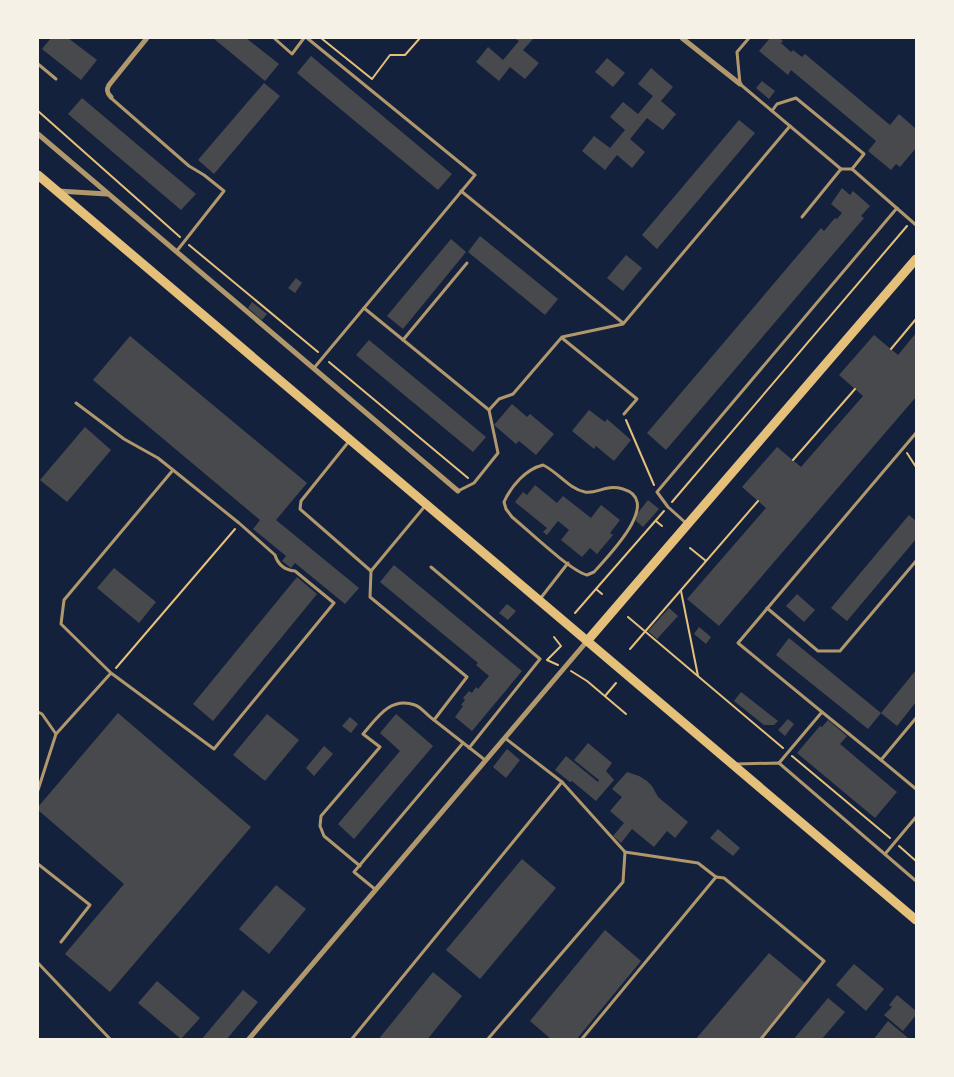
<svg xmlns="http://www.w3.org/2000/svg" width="954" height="1077" viewBox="0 0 954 1077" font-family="'Nunito Sans',sans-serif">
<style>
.building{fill:#48494c}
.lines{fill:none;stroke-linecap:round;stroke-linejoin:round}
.path{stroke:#e5c07b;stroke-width:2}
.service{stroke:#b1986c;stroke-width:3}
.minor{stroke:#b1986c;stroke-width:5}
.secondary{stroke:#e5c07b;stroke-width:9}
</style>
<rect width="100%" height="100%" fill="#14213d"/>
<g class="building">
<path d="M51,38H68L97,60L81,80L42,49Z"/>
<path d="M213,38H246L279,64L265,81Z"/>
<path d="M514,38H534L523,50L539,63L525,79L510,67L499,81L476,62L488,47L503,60L519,41Z"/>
<path d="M770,38H779L783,41L781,43L791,52L793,50L802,57L805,54L890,125L899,114L916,129V148L900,167L896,164L891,170L868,151L876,141L791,70L788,75L759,51Z"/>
<path d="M311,56L452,174L438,190L297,73Z"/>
<path d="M607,58L625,73L613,87L595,72Z"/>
<path d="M651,68L673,87L661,101L676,114L663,130L647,118L630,139L645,152L632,168L617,155L605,170L582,151L594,136L610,148L625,130L610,117L623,102L638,114L653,96L638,84Z"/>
<path d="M762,81L775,91L769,99L756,88Z"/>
<path d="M264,83L280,96L214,174L198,160Z"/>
<path d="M82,98L196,194L181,210L68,114Z"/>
<path d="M739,120L755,133L657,249L642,235Z"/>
<path d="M842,188L850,195L853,191L870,206L861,216L864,218L666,450L647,433L821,228L824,231L835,218L837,219L842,213L831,204Z"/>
<path d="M480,236L558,299L545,315L468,252Z"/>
<path d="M451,239L466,252L403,329L387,316Z"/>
<path d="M626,255L642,268L623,291L607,278Z"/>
<path d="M296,278L302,283L295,293L288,288Z"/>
<path d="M252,302L267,314L262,320L248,308Z"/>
<path d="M916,333V397L719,626L687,599L766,508L742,487L777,447L801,467L863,396L839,375L874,335L898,355Z"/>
<path d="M130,336L307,483L276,520L359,588L345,604L295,563L291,568L282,561L286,556L253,529L260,520L93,380Z"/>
<path d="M369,340L486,437L473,452L356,355Z"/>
<path d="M512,404L527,417L530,414L554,434L536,455L519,441L516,444L494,425Z"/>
<path d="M589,410L605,422L607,419L631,440L614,461L596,446L594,449L572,431Z"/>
<path d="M85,427L111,450L67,502L40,480Z"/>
<path d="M535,485L557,503L563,496L591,518L601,505L620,520L610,533L613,535L597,554L590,548L582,557L561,540L569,530L558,521L547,535L543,532L547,528L515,502L523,492L527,495Z"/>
<path d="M648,500L659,509L643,527L636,521L637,514Z"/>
<path d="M909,515L916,521V539L847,621L831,608Z"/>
<path d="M394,565L522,671L472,731L455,717L463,706L461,705L465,700L463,698L469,691L472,693L476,687L478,689L489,676L476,665L478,663L380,582Z"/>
<path d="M114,568L156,602L139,623L97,588Z"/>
<path d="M297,577L317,594L213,721L193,704Z"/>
<path d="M797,594L815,610L804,622L786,606Z"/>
<path d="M507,604L516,611L508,620L499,613Z"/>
<path d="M669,608L678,616L657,639L648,631Z"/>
<path d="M699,627L711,637L706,644L694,634Z"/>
<path d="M789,638L881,713L868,729L776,655Z"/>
<path d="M916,670V702L897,726L881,713Z"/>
<path d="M741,692L778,721L774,725H764L734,701Z"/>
<path d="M118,713L251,827L110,992L65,954L124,884L38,810V807Z"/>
<path d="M267,714L299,740L265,781L233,755Z"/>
<path d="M396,714L433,746L354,839L338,824L400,751L380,733Z"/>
<path d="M350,717L358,724L351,733L342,726Z"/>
<path d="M788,719L794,724L785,736L778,730Z"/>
<path d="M828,720L847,736L840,744L897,792L875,818L797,753L820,726L822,727Z"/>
<path d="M588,743L612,763L606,771L614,780L596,801L572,781L570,782L555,770L566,756L598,782L599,780L574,760Z"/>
<path d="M324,746L333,754L314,776L306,768Z"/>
<path d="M507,749L520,760L506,778L493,767Z"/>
<path d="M627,772L639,776L647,781L652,786L658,797L688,822L675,838L667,831L654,847L632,829L621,843L613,836L624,823L610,811L622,797L612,789Z"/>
<path d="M718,829L740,848L733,856L710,838Z"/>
<path d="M522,859L556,888L480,979L446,950Z"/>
<path d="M276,885L306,909L269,954L239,929Z"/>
<path d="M605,930L641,961L576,1040H552L530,1021Z"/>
<path d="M769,953L805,983L758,1040H695Z"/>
<path d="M854,964L884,989L866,1011L836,985Z"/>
<path d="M433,972L462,996L427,1040H378Z"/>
<path d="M157,981L200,1018L181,1039L138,1003Z"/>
<path d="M243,990L258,1002L226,1040H201Z"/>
<path d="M897,995L916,1011V1015L903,1031L884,1015L892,1007L889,1005Z"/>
<path d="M828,998L845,1012L821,1040H793Z"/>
<path d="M888,1021L908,1038L907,1040H873Z"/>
</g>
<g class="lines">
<g class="path">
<path d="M321,38L372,79L390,55H405L420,38"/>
<path d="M38,111L180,237"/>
<path d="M189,245L318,352"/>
<path d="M891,349L916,319"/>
<path d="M329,362L468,478"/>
<path d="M626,420L654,485"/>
<path d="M907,453L916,467"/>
<path d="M793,460L855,389"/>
<path d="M672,502L907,226"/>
<path d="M656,521L662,526"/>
<path d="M690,548L706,561"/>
<path d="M596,589L602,594"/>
<path d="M681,591L698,676"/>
<path d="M575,613L664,511"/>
<path d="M628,617L783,748"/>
<path d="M554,637L561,646L547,660L558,665"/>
<path d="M630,649L758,501"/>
<path d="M116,668L235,529"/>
<path d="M571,671L587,681L626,714"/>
<path d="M605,696L616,683"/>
<path d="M792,756L890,838"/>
<path d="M899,846L916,861"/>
</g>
<g class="service">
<path d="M274,38L292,54L304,38"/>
<path d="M307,38L475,175L314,368"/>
<path d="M749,38L737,52L740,84L841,169H852L916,225"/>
<path d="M38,64L56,79"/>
<path d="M111,98L189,166L204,175L224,191L176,252"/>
<path d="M772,111L777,104L796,98L864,154L852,169"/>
<path d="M461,191L623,323"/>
<path d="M802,217L841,169"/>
<path d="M364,308L489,410"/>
<path d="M562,338L637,399L624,414"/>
<path d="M403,340L467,263"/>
<path d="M76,403L124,439L158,458L173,470"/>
<path d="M350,440L301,501L300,509L371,571"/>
<path d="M543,465C558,472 569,489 585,492C598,494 605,484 623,489C664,501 606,558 594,572L587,575C569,570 528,530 512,517L506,509L504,502C511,486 526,469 543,465Z"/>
<path d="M458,491L474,483L498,453L489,410L499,399L513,394L562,337L623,324L790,126"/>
<path d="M425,506L371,571L370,597L467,677L434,720L485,760"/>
<path d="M687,524L668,507L657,492L897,208"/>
<path d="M431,567L540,659L469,748"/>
<path d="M540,599L568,563"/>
<path d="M767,608L818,651H840L916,561"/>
<path d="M38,712L42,714L56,734L38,790"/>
<path d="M822,712L881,760"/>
<path d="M916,718L881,760L916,789"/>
<path d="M56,734L111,673L214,749L334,603L295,571C285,570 278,565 275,555L239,523L173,470L64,600L61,624L111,673"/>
<path d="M505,738L562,782L625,852L698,863L716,877L581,1040"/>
<path d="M779,763L822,712L738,643L916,433"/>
<path d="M736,764L779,763L916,881"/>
<path d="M885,854L916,817"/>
<path d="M38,864L90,905L61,942"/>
<path d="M360,866L324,836L320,826L321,816L380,747L363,734C377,718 390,696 415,705C421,707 428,716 434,720"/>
<path d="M716,877L724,878L824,961L760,1040"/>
<path d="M376,890L354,872L463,743"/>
<path d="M38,963L111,1040"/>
<path d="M351,1040L562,782"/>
<path d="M487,1040L623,882L625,852"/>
</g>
<g class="minor">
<path d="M682,38L740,84"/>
<path d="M111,97C107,93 106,90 109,85L147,38"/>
<path d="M38,134L458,491"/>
<path d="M58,191L107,194"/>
<path d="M248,1040L588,640"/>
</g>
<g class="secondary">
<path d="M38,175L916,920"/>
<path d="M588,640L916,259"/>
</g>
</g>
<rect width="954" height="1077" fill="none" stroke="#f6f1e7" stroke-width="78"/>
</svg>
